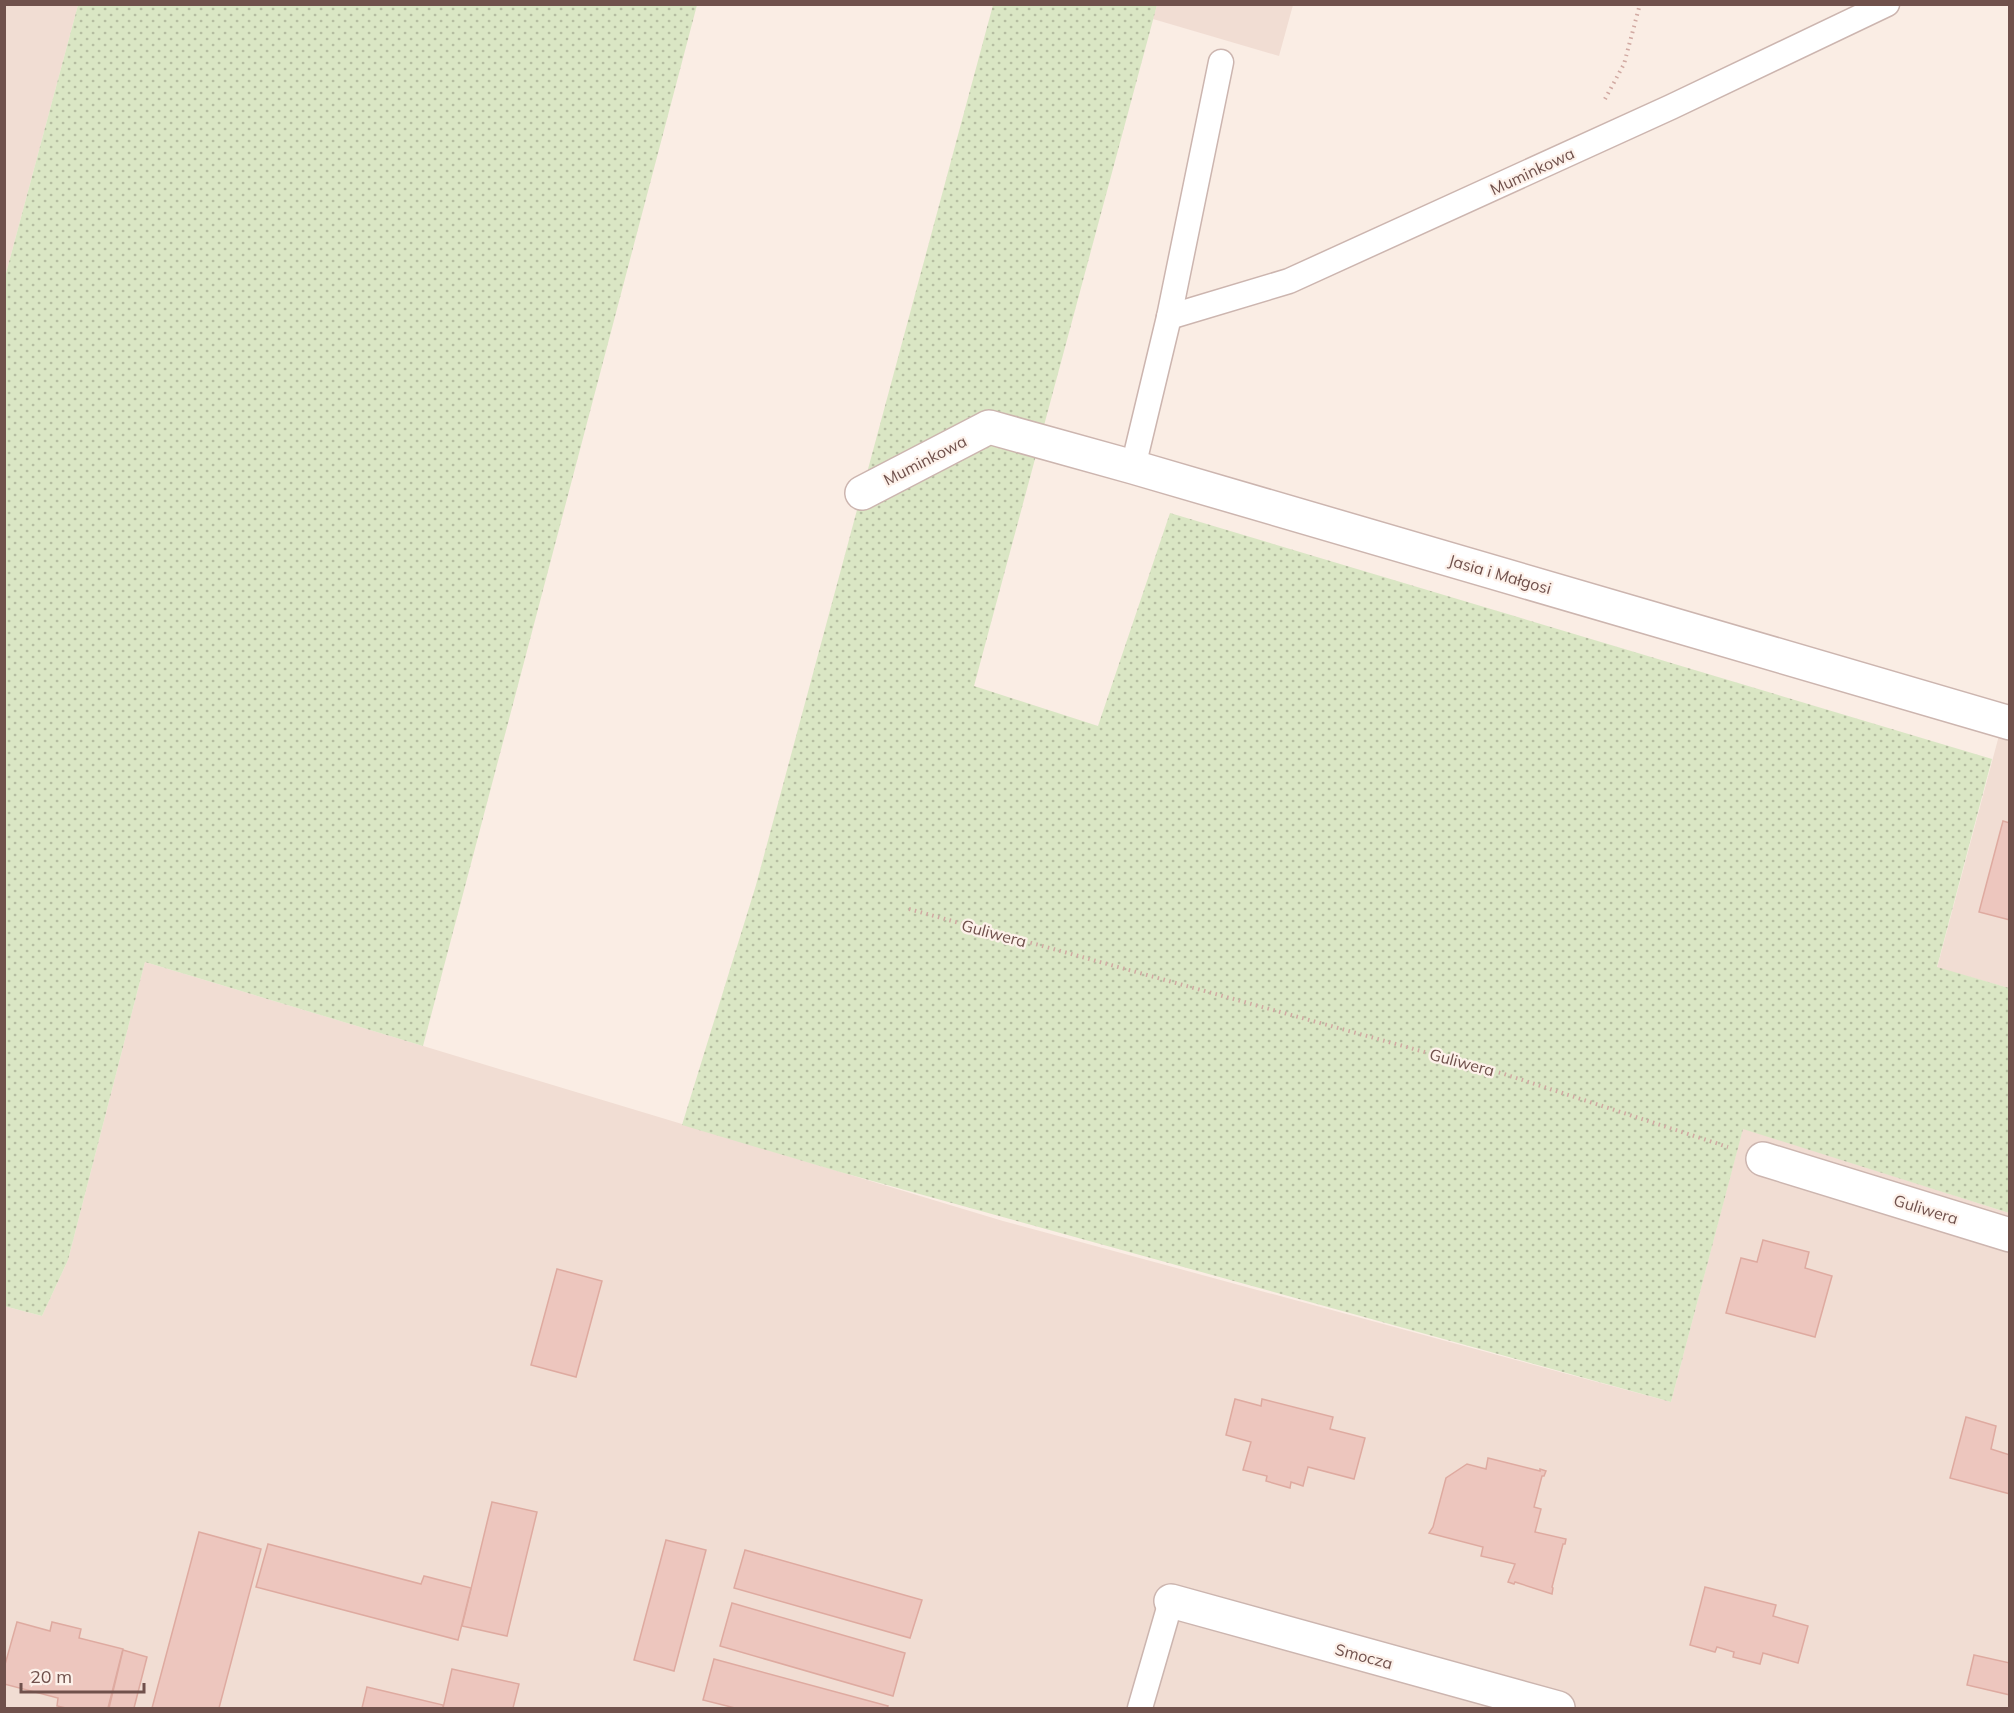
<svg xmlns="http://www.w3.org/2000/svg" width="2014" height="1713" viewBox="0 0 2014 1713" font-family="Mulish,sans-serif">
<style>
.residential{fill:#f1ddd3}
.grass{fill:url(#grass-dots)}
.building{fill:#edc6be;stroke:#deaaa0;stroke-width:1.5}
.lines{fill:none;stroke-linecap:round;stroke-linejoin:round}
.service-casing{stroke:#ccb5af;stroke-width:27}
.minor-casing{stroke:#ccb5af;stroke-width:36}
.path{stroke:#d1a9a2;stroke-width:4;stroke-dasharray:1.5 4.5;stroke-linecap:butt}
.service{stroke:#fff;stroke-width:24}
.minor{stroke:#fff;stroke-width:33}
.labels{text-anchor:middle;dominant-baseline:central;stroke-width:4.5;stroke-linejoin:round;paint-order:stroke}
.street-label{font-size:16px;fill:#70514c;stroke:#fdf1ea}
</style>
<defs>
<pattern id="grass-dots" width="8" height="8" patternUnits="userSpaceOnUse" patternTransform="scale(1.5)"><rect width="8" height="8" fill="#dae6c4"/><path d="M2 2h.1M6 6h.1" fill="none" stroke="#b5bda1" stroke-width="1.8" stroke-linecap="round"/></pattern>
</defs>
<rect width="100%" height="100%" fill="#faede4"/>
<g class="residential">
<path d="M5,5H78L5,277Z"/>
<path d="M1157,5V4L1293,5L1279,56L1153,19Z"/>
<path d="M2009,698H2010L2009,988L1937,968Z"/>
<path d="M145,962L1003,1221L1671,1402L1743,1128L2009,1213V1708H5L4,1306L42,1316L68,1260Z"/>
</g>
<g class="grass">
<path d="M78,5H697L423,1046L145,962L68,1260L42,1316L4,1306L5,277Z"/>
<path d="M993,5H1157L974,686L1098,726L1170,513L1992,759L1937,967L2009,988V1213L1743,1129L1671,1402L840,1172L682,1125L756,885Z"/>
</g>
<g class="building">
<path d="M2003,821L2010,823V920L1979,912Z"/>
<path d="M1763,1240L1809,1252L1805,1268L1832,1276L1815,1337L1726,1313L1741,1258L1757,1262Z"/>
<path d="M557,1269L602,1281L576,1377L531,1365Z"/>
<path d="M1235,1399L1261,1406L1262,1399L1333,1417L1330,1429L1365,1438L1354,1479L1308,1467L1303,1486L1291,1482L1290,1488L1266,1481L1267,1476L1243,1470L1251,1442L1226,1435Z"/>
<path d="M1966,1417L1996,1426L1991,1449L2010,1455V1494L1950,1478Z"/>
<path d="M1488,1458L1540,1471V1469L1546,1471L1544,1476H1542L1534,1507L1541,1509L1535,1532L1566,1539L1565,1544H1563L1552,1587L1553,1588L1552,1594L1515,1582L1514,1584L1508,1582L1515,1564L1481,1556L1483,1547L1429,1533L1433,1527L1446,1478L1467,1464L1486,1469Z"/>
<path d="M492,1502L537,1512L507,1636L462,1626Z"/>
<path d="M199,1532L261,1549L219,1708H152Z"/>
<path d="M666,1540L706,1550L674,1671L634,1660Z"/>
<path d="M268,1544L421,1584L424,1576L471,1588L458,1640L256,1587Z"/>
<path d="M745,1550L922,1600L910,1638L734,1588Z"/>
<path d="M1705,1587L1776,1605L1773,1616L1808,1626L1798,1663L1763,1653L1760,1664L1733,1657L1734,1652L1717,1647L1715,1652L1690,1645Z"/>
<path d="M732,1603L905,1653L893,1696L720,1646Z"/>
<path d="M17,1622L50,1631L52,1622L81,1629L79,1638L123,1649L108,1708H66L57,1706L58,1698L4,1684V1668Z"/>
<path d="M123,1650L147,1657L134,1708H109Z"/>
<path d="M1974,1655L2010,1663V1695L1967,1685Z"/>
<path d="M714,1659L888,1706L887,1708H735L703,1700Z"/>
<path d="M452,1669L519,1684L513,1708H443Z"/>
<path d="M367,1687L443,1705V1708H362Z"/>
</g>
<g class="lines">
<defs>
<g id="service">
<path d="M1169,317L1289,281L1671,107L1887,4"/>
<path d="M1133,467L1169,317L1221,62"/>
<path d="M1140,1708L1171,1601"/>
</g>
<g id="minor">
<path d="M862,493L989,427L1133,467L2010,723"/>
<path d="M1763,1159L2010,1235"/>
<path d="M1171,1601L1558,1708"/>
</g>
</defs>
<use href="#service" class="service-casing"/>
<use href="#minor" class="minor-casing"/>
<g class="path">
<path d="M1605,99L1624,64L1640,4"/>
<path d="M909,909L1504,1074L1728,1147"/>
</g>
<use href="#service" class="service"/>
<use href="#minor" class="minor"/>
</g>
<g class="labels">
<g class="street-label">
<text transform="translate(1532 171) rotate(-25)">Muminkowa</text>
<text transform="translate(925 460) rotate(-27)">Muminkowa</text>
<text transform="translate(1500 574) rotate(16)">Jasia i Małgosi</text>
<text transform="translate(994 933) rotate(15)">Guliwera</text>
<text transform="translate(1462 1062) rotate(15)">Guliwera</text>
<text transform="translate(1926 1209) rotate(17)">Guliwera</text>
<text transform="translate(1364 1656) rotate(15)">Smocza</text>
</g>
</g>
<rect width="2014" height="1713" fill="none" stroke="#70514c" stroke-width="12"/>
<path d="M21 1683v9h123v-9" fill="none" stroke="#70514c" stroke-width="3"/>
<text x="30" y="1683" font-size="18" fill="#70514c" stroke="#fdf1ea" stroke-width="4.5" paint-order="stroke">20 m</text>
</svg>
